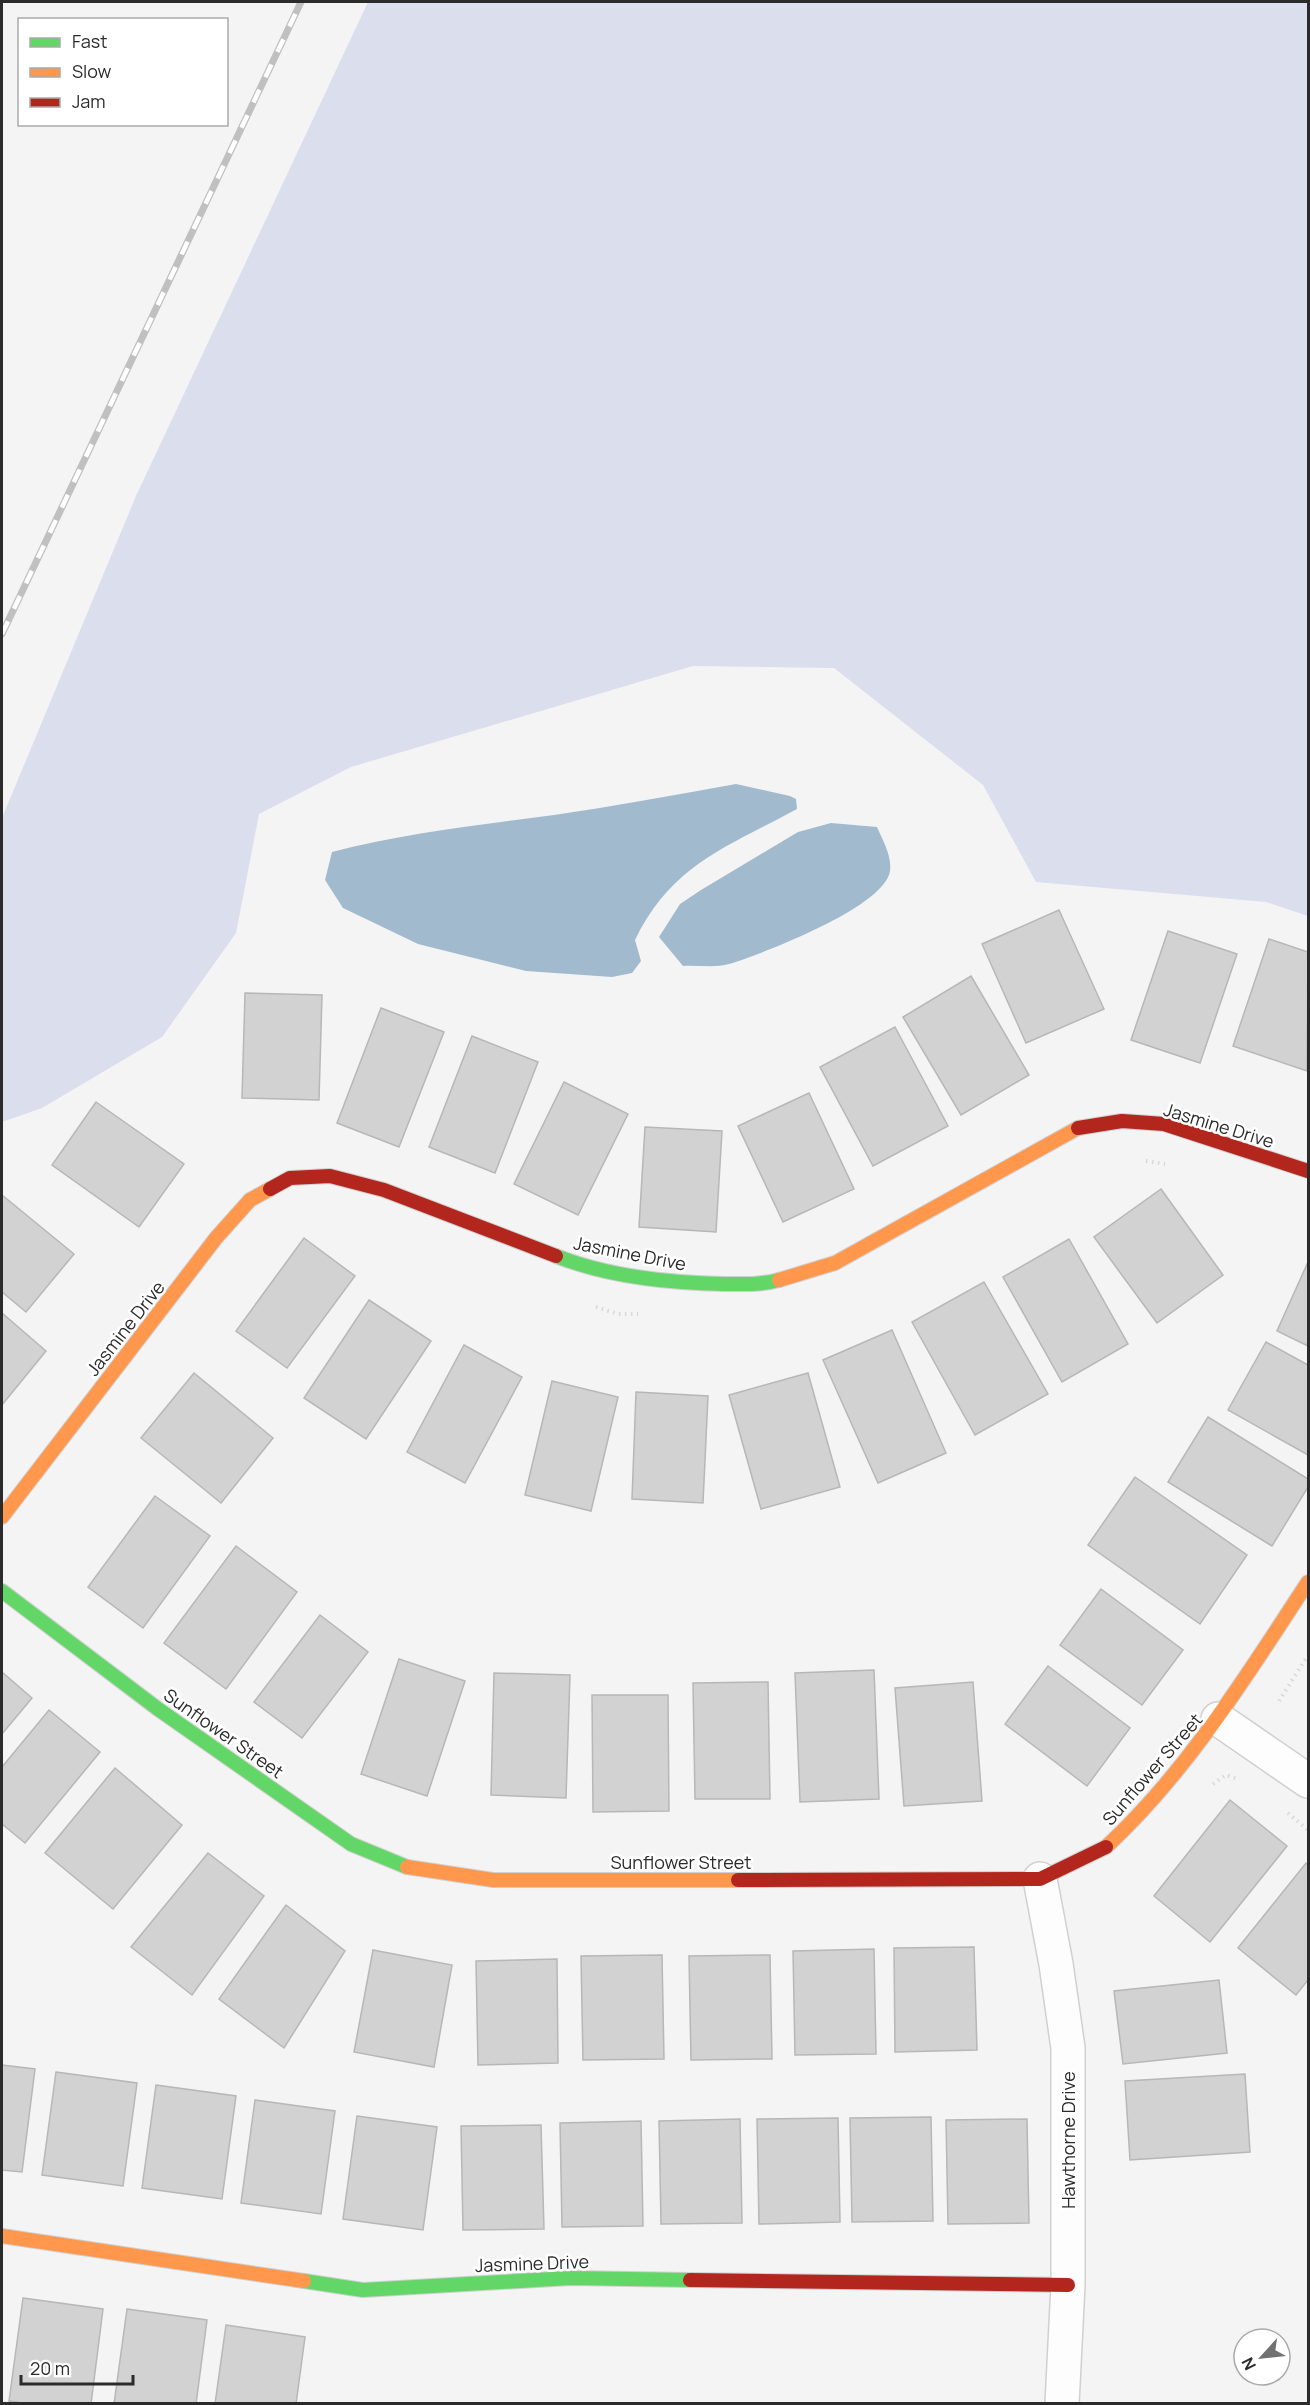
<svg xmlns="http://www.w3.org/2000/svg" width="1310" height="2405" viewBox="0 0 1310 2405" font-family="Manrope,sans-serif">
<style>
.green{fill:#dbdeec}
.water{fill:#a2bace}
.building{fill:#d2d2d3;stroke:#b7b7b8;stroke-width:1.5}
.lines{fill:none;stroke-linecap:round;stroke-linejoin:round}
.street-casing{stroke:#d0d0d0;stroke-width:36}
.fast-casing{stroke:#d0d0d0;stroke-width:16}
.slow-casing{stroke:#d0d0d0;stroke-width:16}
.jam-casing{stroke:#d0d0d0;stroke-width:16}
.path{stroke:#d8d8d8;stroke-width:4;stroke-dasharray:1.5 4.5;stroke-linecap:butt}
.street{stroke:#fdfdfe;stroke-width:33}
.fast{stroke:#63d668;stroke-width:14}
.slow{stroke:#ff974d;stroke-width:14}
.jam{stroke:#b3261e;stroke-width:14}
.rail-casing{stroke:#c0c0c0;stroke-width:7}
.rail{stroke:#fff;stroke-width:4.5;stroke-dasharray:14;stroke-linecap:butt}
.labels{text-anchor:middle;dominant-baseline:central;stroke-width:5;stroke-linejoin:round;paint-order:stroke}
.street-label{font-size:18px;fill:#2b2b2b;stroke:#fff}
</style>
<rect width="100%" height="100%" fill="#f4f4f5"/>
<path class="green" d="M368,2H1308V916L1266,902L1036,882L983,785L834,668L693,666L351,767L259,814L236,933L162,1037L42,1108L2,1122V818L136,496Z"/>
<g class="water">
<path d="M736,784L790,796L796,799L797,809C727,847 672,864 635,940L641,961L632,973L612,977L526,971L418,944L343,908L325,880L332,852C405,833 480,825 554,815C615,806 675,795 736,784Z"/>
<path d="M831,823L877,827C883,841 892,856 890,871C885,907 762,954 729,964C716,968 698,965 683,966L659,937L680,904L701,890L798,832Z"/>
</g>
<g class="building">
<path d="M1059,910L1104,1009L1026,1043L982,944Z"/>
<path d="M1168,931L1237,954L1200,1063L1131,1040Z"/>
<path d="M1269,939L1308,952L1307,1071L1233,1046Z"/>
<path d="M971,976L1029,1075L961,1115L903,1017Z"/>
<path d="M245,993L322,995L319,1100L242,1098Z"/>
<path d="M381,1008L444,1032L399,1147L337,1123Z"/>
<path d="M895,1027L948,1126L873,1166L820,1067Z"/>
<path d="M472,1036L538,1062L495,1173L429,1147Z"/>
<path d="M564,1082L628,1114L578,1215L514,1184Z"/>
<path d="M809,1093L854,1189L783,1222L738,1126Z"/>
<path d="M96,1102L184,1164L139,1227L52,1165Z"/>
<path d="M645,1127L722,1131L716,1232L639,1227Z"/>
<path d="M1161,1189L1223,1275L1157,1323L1094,1237Z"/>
<path d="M2,1195L74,1254L26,1312L2,1292Z"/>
<path d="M304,1238L355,1276L287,1368L236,1331Z"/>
<path d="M1069,1239L1128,1344L1062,1382L1003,1277Z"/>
<path d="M1308,1262V1346L1277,1331Z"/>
<path d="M984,1282L1048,1394L975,1435L912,1322Z"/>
<path d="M369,1300L431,1341L366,1439L304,1398Z"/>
<path d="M2,1313L46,1351L2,1405Z"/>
<path d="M892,1330L946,1453L878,1483L823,1360Z"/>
<path d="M1266,1342L1308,1365V1455L1228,1410Z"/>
<path d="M464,1345L522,1377L465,1483L407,1452Z"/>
<path d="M194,1373L273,1438L221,1503L141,1438Z"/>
<path d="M808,1373L840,1487L761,1509L729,1395Z"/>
<path d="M552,1381L618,1397L591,1511L525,1495Z"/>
<path d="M636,1392L708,1396L703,1503L632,1499Z"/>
<path d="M1208,1417L1308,1479V1487L1272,1546L1168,1482Z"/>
<path d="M1135,1477L1247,1555L1200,1624L1088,1545Z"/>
<path d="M155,1496L210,1536L143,1628L88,1587Z"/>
<path d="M236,1546L297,1592L226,1689L164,1643Z"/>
<path d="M1101,1589L1183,1650L1142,1705L1060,1645Z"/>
<path d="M320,1615L368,1652L302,1738L254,1702Z"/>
<path d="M399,1659L465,1681L427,1796L361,1774Z"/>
<path d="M1048,1666L1130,1728L1087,1786L1005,1724Z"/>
<path d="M874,1670L879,1799L800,1802L795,1673Z"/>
<path d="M2,1672L32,1698L2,1734Z"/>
<path d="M494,1673L570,1675L566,1798L491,1795Z"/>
<path d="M768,1682L770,1799H695L693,1683Z"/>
<path d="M973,1682L982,1801L904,1806L895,1688Z"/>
<path d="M592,1695H668L669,1811L593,1812Z"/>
<path d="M49,1710L100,1752L25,1843L2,1824V1767Z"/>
<path d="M115,1768L182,1825L113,1909L45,1853Z"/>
<path d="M1230,1800L1287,1846L1210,1942L1154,1896Z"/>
<path d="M208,1853L264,1896L192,1995L131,1947Z"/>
<path d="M1306,1863L1308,1865V1980L1296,1995L1238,1948Z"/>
<path d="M286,1905L345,1951L284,2048L219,1999Z"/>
<path d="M974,1947L977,2050L895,2052L894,1948Z"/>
<path d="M874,1949L876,2054L795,2055L793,1951Z"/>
<path d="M373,1950L452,1965L434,2067L354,2052Z"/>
<path d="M662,1955L664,2059L583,2060L581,1956Z"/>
<path d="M770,1955L772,2059L691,2060L689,1956Z"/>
<path d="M557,1959L558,2063L478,2065L476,1961Z"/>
<path d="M1219,1980L1227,2053L1123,2064L1114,1991Z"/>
<path d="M2,2065L35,2069L22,2172L2,2170Z"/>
<path d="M56,2072L137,2083L123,2186L42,2175Z"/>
<path d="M1245,2074L1250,2152L1130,2160L1125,2081Z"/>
<path d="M156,2085L236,2096L222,2199L142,2188Z"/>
<path d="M255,2100L335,2111L321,2214L241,2203Z"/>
<path d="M357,2116L437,2127L423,2230L343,2219Z"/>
<path d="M931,2117L933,2221L852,2222L850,2118Z"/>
<path d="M838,2118L840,2222L759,2224L757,2119Z"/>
<path d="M740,2119L742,2223L661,2224L659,2121Z"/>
<path d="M1027,2119L1029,2223L948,2224L946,2120Z"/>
<path d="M641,2121L643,2226L562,2227L560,2123Z"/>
<path d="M541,2125L544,2229L463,2230L461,2126Z"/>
<path d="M23,2298L103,2309L91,2404H28L9,2401Z"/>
<path d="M127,2309L207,2320L196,2404H114Z"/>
<path d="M226,2325L305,2337L296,2404H215Z"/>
</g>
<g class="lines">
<defs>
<g id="street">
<path d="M1218,1719L1308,1781"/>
<path d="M1040,1879L1056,1964L1068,2048V2285L1062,2404"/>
</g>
<g id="fast">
<path d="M556,1256C606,1276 671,1283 724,1284C743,1284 761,1285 779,1280"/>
<path d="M2,1591L158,1709L351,1844L407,1867"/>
<path d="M304,2281L363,2290L571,2278L690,2280"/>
</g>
<g id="slow">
<path d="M779,1280L835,1263L1078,1128"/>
<path d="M2,1517L216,1238L250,1200L270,1189"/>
<path d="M1106,1847C1188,1771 1247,1675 1308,1582"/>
<path d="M407,1867L493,1880H738"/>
<path d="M2,2236L304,2281"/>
</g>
<g id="jam">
<path d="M1078,1128L1122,1121L1164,1124L1308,1171"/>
<path d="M270,1189L290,1178L330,1176L384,1190L556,1256"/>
<path d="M738,1880L1040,1879L1106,1847"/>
<path d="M690,2280L1068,2285"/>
</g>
</defs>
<use href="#street" class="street-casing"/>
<use href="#fast" class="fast-casing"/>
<use href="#slow" class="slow-casing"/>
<use href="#jam" class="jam-casing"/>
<g class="path">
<path d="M1146,1161L1165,1164"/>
<path d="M596,1307L618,1314H638"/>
<path d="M1279,1701L1308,1655"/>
<path d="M1213,1784L1226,1775L1238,1779"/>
<path d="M1288,1813L1308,1830"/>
</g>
<use href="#street" class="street"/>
<use href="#fast" class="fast"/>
<use href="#slow" class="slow"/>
<use href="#jam" class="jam"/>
<defs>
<path id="rail" d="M2,634L301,2"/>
</defs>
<use href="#rail" class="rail-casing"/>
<use href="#rail" class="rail"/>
</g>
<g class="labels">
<g class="street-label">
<text transform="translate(1219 1125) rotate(17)">Jasmine Drive</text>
<text transform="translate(630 1253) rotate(11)">Jasmine Drive</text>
<text transform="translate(125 1328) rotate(-52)">Jasmine Drive</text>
<text transform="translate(224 1733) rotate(35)">Sunflower Street</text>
<text transform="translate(1152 1769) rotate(-49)">Sunflower Street</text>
<text x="681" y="1862">Sunflower Street</text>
<text transform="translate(1068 2140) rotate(-90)">Hawthorne Drive</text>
<text transform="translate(532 2263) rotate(-2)">Jasmine Drive</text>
</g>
</g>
<rect width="1310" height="2405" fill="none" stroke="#2b2b2b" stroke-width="6"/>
<rect x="18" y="18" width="210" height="108" fill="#ffffff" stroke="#aaaaaa" stroke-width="1.5"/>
<rect x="30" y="38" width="30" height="9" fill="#63d668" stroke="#aaaaaa" stroke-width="1.5"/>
<text x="72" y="48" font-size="18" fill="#2b2b2b">Fast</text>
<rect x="30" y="68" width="30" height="9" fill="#ff974d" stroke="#aaaaaa" stroke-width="1.5"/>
<text x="72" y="78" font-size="18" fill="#2b2b2b">Slow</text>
<rect x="30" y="98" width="30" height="9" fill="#b3261e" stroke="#aaaaaa" stroke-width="1.5"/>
<text x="72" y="108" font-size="18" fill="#2b2b2b">Jam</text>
<g transform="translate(1262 2357) rotate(243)"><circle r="28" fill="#ffffff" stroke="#aaaaaa" stroke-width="1.5"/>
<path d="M0-4.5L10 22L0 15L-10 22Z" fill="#717172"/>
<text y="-9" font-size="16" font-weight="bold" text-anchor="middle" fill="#2b2b2b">N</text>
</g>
<path d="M21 2375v9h112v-9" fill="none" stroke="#2b2b2b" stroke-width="3"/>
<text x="30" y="2375" font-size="18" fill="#2b2b2b" stroke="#ffffff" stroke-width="4.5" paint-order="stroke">20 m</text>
</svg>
